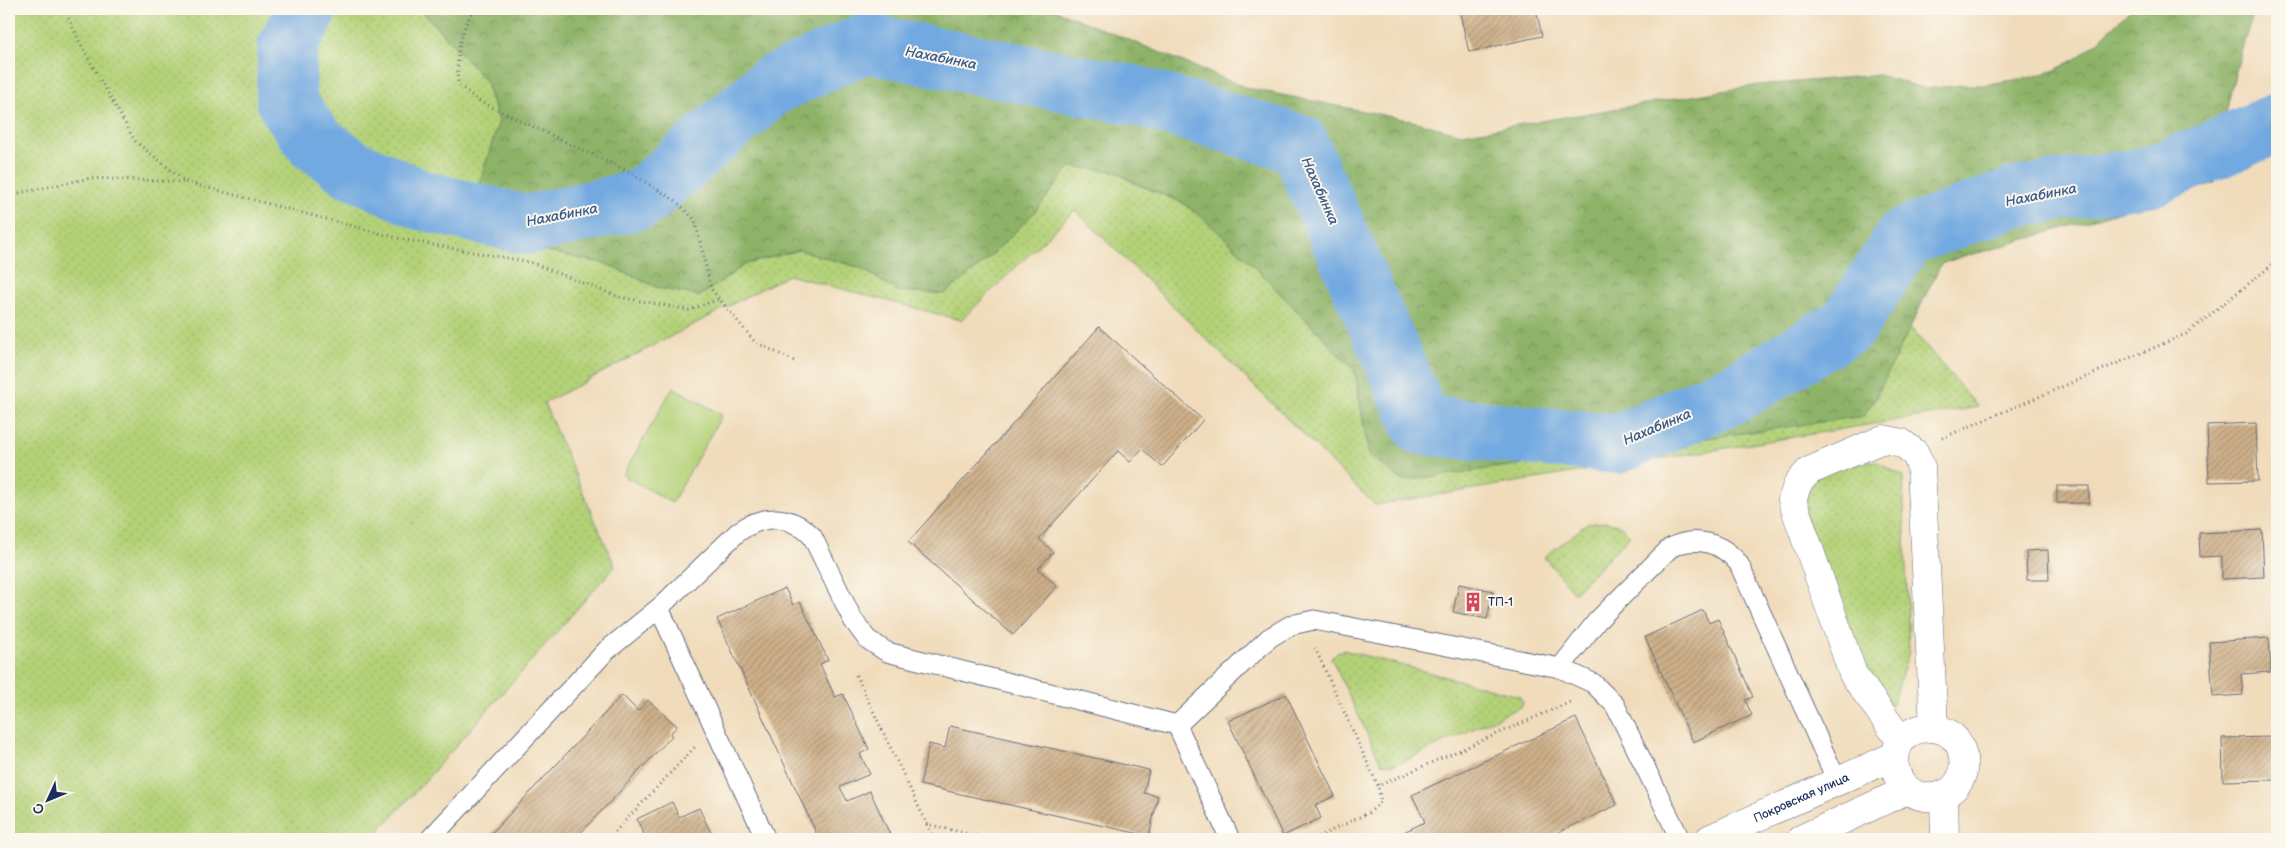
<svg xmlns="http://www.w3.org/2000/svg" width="2286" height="848" viewBox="0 0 2286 848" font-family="'Balsamiq Sans',sans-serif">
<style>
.grass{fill:url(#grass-dots);stroke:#67806a}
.forest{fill:url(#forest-crowns);stroke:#547163}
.garden{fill:#b3d177;stroke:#67806a}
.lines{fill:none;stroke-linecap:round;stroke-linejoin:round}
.river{stroke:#72a9e0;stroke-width:60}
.building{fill:url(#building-hatch)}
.service-casing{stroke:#666c7f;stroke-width:21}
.minor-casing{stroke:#666c7f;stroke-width:29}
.path{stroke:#666c7f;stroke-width:3;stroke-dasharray:1 4;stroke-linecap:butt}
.service{stroke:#fff;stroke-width:19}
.minor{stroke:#fff;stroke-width:28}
.labels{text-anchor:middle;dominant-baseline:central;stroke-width:4;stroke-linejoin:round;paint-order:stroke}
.poi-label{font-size:12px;fill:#1b2f5e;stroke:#fbf7ec;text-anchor:start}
.street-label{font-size:12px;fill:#1b2f5e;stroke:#fbf7ec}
.water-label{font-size:14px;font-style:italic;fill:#395a8c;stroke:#fbf7ec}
</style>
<defs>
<pattern id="grass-dots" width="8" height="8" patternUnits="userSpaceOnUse" patternTransform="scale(1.25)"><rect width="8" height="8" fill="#b3d177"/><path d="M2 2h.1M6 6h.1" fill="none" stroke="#99b469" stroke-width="1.8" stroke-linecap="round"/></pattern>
<pattern id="forest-crowns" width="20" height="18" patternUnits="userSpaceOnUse" patternTransform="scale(1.25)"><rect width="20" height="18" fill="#8eb368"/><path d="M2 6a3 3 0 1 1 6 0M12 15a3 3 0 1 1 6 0" fill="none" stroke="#739259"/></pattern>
<pattern id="building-hatch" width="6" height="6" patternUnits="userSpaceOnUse" patternTransform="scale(1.25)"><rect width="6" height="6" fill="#cfb18a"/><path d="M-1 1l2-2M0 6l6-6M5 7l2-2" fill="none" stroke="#a79074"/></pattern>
</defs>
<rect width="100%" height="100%" fill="#fbf7ec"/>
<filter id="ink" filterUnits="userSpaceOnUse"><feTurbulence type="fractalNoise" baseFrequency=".02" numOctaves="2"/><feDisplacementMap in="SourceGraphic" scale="10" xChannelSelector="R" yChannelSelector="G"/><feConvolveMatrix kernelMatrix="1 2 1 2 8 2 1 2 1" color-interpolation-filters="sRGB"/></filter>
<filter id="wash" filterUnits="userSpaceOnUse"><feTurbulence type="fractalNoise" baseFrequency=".0096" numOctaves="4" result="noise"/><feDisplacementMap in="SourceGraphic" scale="20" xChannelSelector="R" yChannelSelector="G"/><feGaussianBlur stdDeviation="1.12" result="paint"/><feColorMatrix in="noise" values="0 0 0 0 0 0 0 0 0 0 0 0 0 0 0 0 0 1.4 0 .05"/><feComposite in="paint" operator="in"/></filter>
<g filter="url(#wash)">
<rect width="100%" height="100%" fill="#f0dcbb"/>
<g class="grass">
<path d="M9,9H420L485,80L499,121L477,191L519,246L607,264L658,288L700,296L746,264L799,250L861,268L897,291L1034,213L1070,166L1114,171L1136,184L1183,203L1203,218L1244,256L1355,371L1369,455L1875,399L1910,327L1978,407L1375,505L1075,210L961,320L788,275L544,403L615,566L416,791L371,839H9Z"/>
<path d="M1875,461L1903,476L1909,651L1892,706L1854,657L1803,508L1814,476L1845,465Z"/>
<path d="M1605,522L1621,526L1630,536L1574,593L1544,557L1587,524Z"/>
<path d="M1343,650L1519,696L1523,702L1522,706L1400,763L1392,765L1381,763L1331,658L1337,652Z"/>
</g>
<path class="forest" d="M420,9H1053L1247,88L1408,120L1462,134L1759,85L1879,75L1926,89L1961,85H1982L2032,77L2053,71L2074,60L2094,45L2131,9H2255C2235,65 2222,123 2215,183L1986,251L1964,256L1941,264L1875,399L1864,416L1403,481L1369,455L1355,371L1244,256L1203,218L1183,203L1136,183L1114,171L1070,167L1034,213L987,260L945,294L897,291L861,268L799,250L746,264L700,296L658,288L607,264L519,246L482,227L477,191L499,121L485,80Z"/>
<path class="garden" d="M673,387L722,415L672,503L623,475Z"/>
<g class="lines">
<path class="river" d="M307,9L287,48L286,101L314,141L351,168L421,200L526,225L641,199L773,85L865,43L1137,96L1299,144L1422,425L1618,444L1735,393L1848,325L1905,237L2015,197L2153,176L2277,123"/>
</g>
<g id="blocks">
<g class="building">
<path d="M1459,9H1536L1542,36L1469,52Z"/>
<path d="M1099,327L1203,420L1162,467L1142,449L1130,462L1118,451L1039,539L1053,552L1038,569L1057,586L1013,635L908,542Z"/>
<path d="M2256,423L2258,481L2209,482L2207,425Z"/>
<rect x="2057" y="486" width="32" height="17"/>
<path d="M2262,530L2264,577L2222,579V556L2200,557L2199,533Z"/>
<path d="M2048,550L2049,580H2027L2026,551Z"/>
<path d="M1459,584L1493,591L1487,619L1453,612Z"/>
<path d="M785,588L793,605L800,602L828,660L820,664L835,697L843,694L869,749L860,754L870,774L840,787L847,801L870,791L892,839H819L717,619Z"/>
<path d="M1703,610L1709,623L1718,619L1753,697L1745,700L1752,715L1693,742L1645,637Z"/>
<path d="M2269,638L2271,672L2241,674L2243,695L2213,697L2209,642Z"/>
<path d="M1286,694L1335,796L1315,805L1321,818L1283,836L1228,721Z"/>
<path d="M622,695L638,711L648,700L677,726L670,734L672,736L575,839H486Z"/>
<path d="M1576,718L1617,805L1544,839H1389L1425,822L1412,795Z"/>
<path d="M950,726L1149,770L1144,793L1158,796L1149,836L920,785L929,744L945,748Z"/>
<path d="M2274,737L2275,780L2223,781L2222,738Z"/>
<path d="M672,802L679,817L699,808L714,839H646L637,819Z"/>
</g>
</g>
</g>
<g filter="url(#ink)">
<use href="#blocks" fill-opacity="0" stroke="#666c7f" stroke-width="1"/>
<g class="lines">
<defs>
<g id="service">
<path d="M659,608L766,839"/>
<path d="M1560,668L1597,621L1670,548C1694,535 1722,542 1739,564L1837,781"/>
<path d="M430,839L606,651L659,608L738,532C763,514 790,514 812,536L853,620L867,639L887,652L1177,725"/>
<path d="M1230,839L1177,725L1269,638L1291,625L1314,620L1560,668L1593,683L1615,705L1680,839"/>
</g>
<g id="minor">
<path d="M1901,741L1853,674L1792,500L1798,483L1809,471L1883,439L1902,443L1915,453L1921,467L1934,728"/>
<path d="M1944,794L1945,839"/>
<path id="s1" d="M1709,839L1894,756C1896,751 1898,746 1900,742C1912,725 1940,723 1954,738C1960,743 1962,751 1963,758C1970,807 1894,814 1894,756"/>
<path d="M1801,839L1907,790"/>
</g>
</defs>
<use href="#service" class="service-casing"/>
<use href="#minor" class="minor-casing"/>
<g class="path">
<path d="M64,9L83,49L135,141L186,182L401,239L529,262L619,297L689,310L720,299"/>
<path d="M474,9C459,33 456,56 458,84L479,101L631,173L676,201L695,220L711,289L755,342L796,362"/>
<path d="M9,195L91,178L186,182"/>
<path d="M1942,438L2186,334L2277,261"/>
<path d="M1315,648L1378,786L1570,702"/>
<path d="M856,675L934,839"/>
<path d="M926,824L991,839"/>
<path d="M608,839L695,747"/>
<path d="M1314,839L1370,812L1381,802L1378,786"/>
</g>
<use href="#service" class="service"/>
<use href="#minor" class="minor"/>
</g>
</g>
<defs>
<symbol id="building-bare" viewBox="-9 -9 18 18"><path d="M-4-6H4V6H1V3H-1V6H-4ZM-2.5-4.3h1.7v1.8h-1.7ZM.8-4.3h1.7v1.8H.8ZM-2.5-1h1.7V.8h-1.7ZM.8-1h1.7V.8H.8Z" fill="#d1495b" stroke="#fbf7ec" stroke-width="2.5" paint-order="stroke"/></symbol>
</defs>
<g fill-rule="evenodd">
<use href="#building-bare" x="1459" y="588" width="28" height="28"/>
</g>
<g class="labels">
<g class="poi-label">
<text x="1488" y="602">ТП-1</text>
</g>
<g class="street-label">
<text stroke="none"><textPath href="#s1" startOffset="101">Покровская улица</textPath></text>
</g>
<g class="water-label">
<text transform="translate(941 58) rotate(11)">Нахабинка</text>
<text transform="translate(1320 191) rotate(66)">Нахабинка</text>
<text transform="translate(2041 195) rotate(-11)">Нахабинка</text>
<text transform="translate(562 215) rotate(-11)">Нахабинка</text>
<text transform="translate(1657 427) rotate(-23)">Нахабинка</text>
</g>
</g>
<rect width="2286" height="848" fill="none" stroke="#fbf7ec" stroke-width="30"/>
<g transform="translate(48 800) rotate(226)" stroke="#fbf7ec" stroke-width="4" paint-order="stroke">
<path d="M0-4L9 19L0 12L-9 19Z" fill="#1b2f5e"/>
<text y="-8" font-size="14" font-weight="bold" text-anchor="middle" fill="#1b2f5e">С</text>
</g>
</svg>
